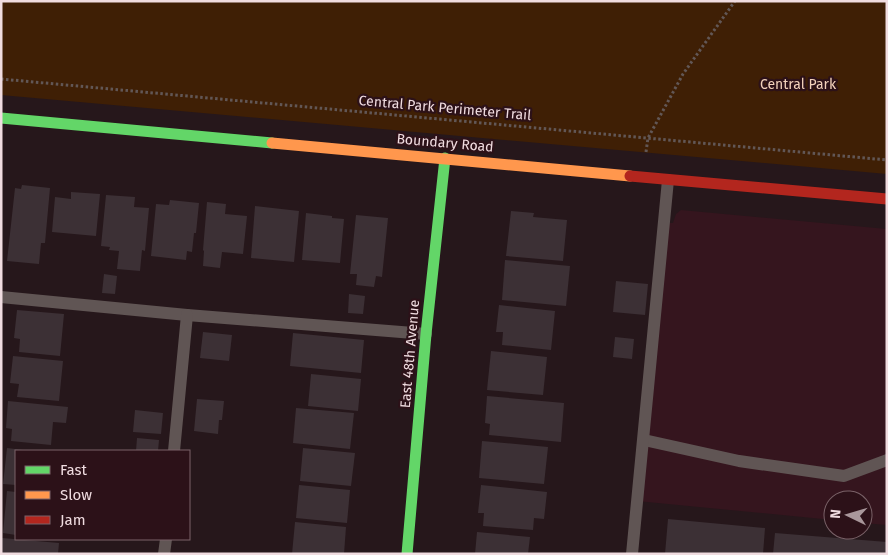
<svg xmlns="http://www.w3.org/2000/svg" width="888" height="555" viewBox="0 0 888 555" font-family="'Fira Sans',sans-serif">
<style>
.built{fill:#35151e}
.green{fill:#3f1f05}
.building{fill:#3c3035}
.lines{fill:none;stroke-linecap:round;stroke-linejoin:round}
.path{stroke:#625756;stroke-width:3;stroke-dasharray:2.5 2.5;stroke-linecap:butt}
.lane{stroke:#605554;stroke-width:12}
.fast{stroke:#63d668;stroke-width:11}
.slow{stroke:#ff974d;stroke-width:11}
.jam{stroke:#b3261e;stroke-width:11}
.labels{text-anchor:middle;dominant-baseline:central;stroke-width:4.5;stroke-linejoin:round;paint-order:stroke}
.park-label{font-size:14px;fill:#f3d2bb;stroke:#2c1118}
.street-label{font-size:14px;fill:#f0dce0;stroke:#2c1118}
</style>
<rect width="100%" height="100%" fill="#26171b"/>
<path class="built" d="M681,210L887,229V525L863,523V500H833V520L637,501L664,223H673L676,214Z"/>
<path class="green" d="M1,1H887V174L1,95Z"/>
<g class="building">
<path d="M22,185L50,188L45,243H41L39,264L7,261L15,188L21,189Z"/>
<path d="M71,192L100,194L96,236L52,232L55,197L71,199Z"/>
<path d="M106,195L135,197L134,207L149,208L145,251L142,250L140,271L117,269L119,251L109,250L110,247L101,246Z"/>
<path d="M170,200L199,203L196,233H194L192,252L187,251L186,260L151,256L156,204L169,205Z"/>
<path d="M207,202L226,204L225,214L247,216L243,254L222,252L220,268L203,266L204,251L203,250Z"/>
<path d="M255,206L299,211L294,262L251,258Z"/>
<path d="M511,211L534,213L533,217L567,220L563,261L506,256Z"/>
<path d="M306,213L332,216V218L344,219L340,263L302,260Z"/>
<path d="M356,215L388,218L382,277L376,276L374,287L356,285L357,274H350Z"/>
<path d="M505,260L570,266L566,306L502,300Z"/>
<path d="M104,274L117,276L115,294L102,293Z"/>
<path d="M616,281L648,284L645,315L613,312Z"/>
<path d="M349,294L365,296L363,314L348,313Z"/>
<path d="M499,305L555,311L551,350L502,345L503,332H496Z"/>
<path d="M17,310L64,314L60,356L19,352L20,339L14,338Z"/>
<path d="M203,332L232,335L229,361L200,358Z"/>
<path d="M293,333L364,340L361,373L290,366Z"/>
<path d="M615,337L634,339L632,359L613,357Z"/>
<path d="M491,351L547,357L543,395L487,390Z"/>
<path d="M13,356L63,361L59,401L17,397L19,384L10,383Z"/>
<path d="M311,374L361,379L358,411L308,406Z"/>
<path d="M487,396L564,403L561,442L489,435L490,424L485,423Z"/>
<path d="M197,399L224,401L222,420H219L218,434L194,431Z"/>
<path d="M8,401L68,407L66,423L53,422L51,445L11,441L12,429L6,428Z"/>
<path d="M296,408L354,413L350,449L293,443Z"/>
<path d="M135,410L163,413L161,434L133,432Z"/>
<path d="M137,438L159,440L158,451H136Z"/>
<path d="M482,441L548,447L544,484L479,478Z"/>
<path d="M7,448L23,450V451H16V485L3,484Z"/>
<path d="M303,448L355,453L351,486L300,481Z"/>
<path d="M299,485L350,490L347,523L296,518Z"/>
<path d="M481,485L547,492L544,519L534,518L533,530L483,526L484,513H478Z"/>
<path d="M7,491L16,492V535L3,533Z"/>
<path d="M668,519L765,528L763,554H665Z"/>
<path d="M295,522L346,527L344,554H292Z"/>
<path d="M477,532L530,537L528,554H475Z"/>
<path d="M775,533L887,542V554H773Z"/>
<path d="M2,538L59,543L58,554H1Z"/>
</g>
<g class="lines">
<g class="path">
<path d="M1,79L887,160"/>
<path d="M646,152L648,138L683,74L735,1"/>
</g>
<g class="lane">
<path d="M1,297L187,315L426,334"/>
<path d="M644,440L739,461L844,476L887,460"/>
<path d="M174,451L187,315"/>
<path d="M164,554L166,539"/>
<path d="M632,554L668,180"/>
</g>
<g class="fast">
<path d="M1,118L272,143"/>
<path d="M407,554L426,334L445,158"/>
</g>
<path class="slow" d="M272,143L630,176"/>
<path class="jam" d="M630,176L887,199"/>
</g>
<g class="labels">
<g class="park-label">
<text x="798" y="84">Central Park</text>
</g>
<g class="street-label">
<text transform="translate(445 108) rotate(5)">Central Park Perimeter Trail</text>
<text transform="translate(445 143) rotate(5)">Boundary Road</text>
<text transform="translate(410 354) rotate(-85)">East 48th Avenue</text>
</g>
</g>
<rect width="888" height="555" fill="none" stroke="#f0dce0" stroke-width="5"/>
<rect x="15" y="450" width="175" height="90" fill="#2c1118" stroke="#7a6268"/>
<rect x="25" y="466" width="25" height="8" fill="#63d668" stroke="#7a6268"/>
<text x="60" y="475" font-size="15" fill="#f0dce0">Fast</text>
<rect x="25" y="491" width="25" height="8" fill="#ff974d" stroke="#7a6268"/>
<text x="60" y="500" font-size="15" fill="#f0dce0">Slow</text>
<rect x="25" y="516" width="25" height="8" fill="#b3261e" stroke="#7a6268"/>
<text x="60" y="525" font-size="15" fill="#f0dce0">Jam</text>
<g transform="translate(848 515) rotate(275)"><circle r="24" fill="#2c1118" stroke="#7a6268"/>
<path d="M0-4L9 19L0 12L-9 19Z" fill="#a9979b"/>
<text y="-8" font-size="14" font-weight="bold" text-anchor="middle" fill="#f0dce0">N</text>
</g>
</svg>
